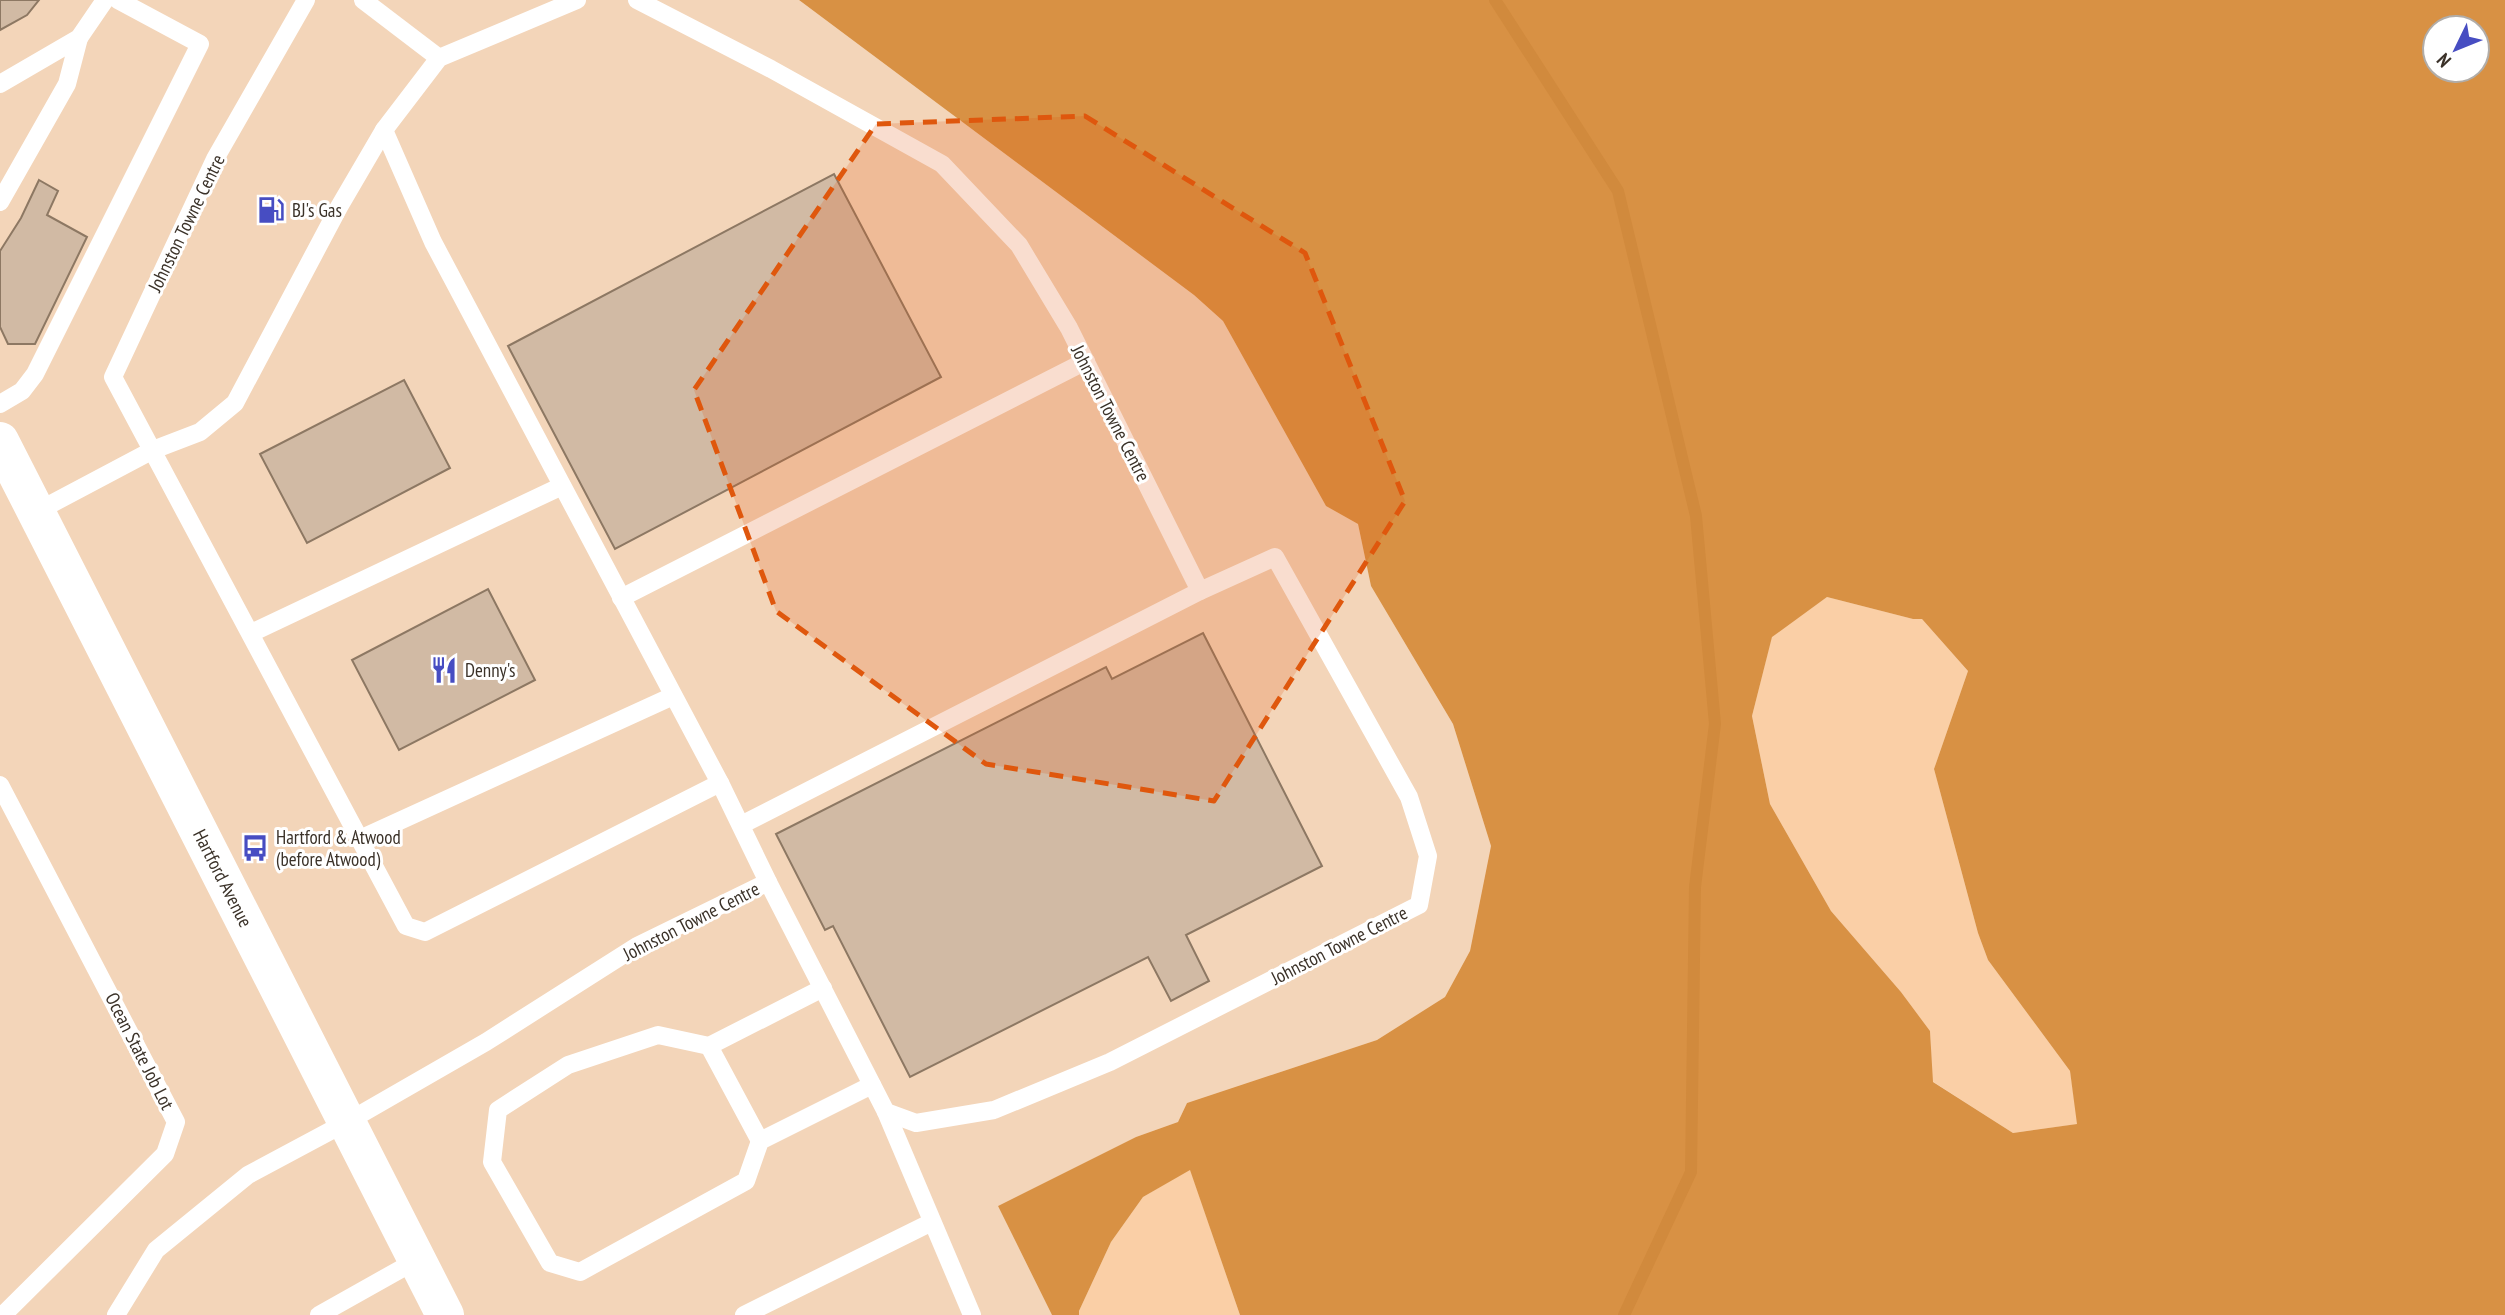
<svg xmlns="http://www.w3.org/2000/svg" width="2505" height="1315" viewBox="0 0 2505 1315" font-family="'PT Sans Narrow',sans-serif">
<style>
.built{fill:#f3d5b9}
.green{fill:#facfa6}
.forest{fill:#d89144;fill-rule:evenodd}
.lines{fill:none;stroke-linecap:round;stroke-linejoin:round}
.stream{stroke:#d18a3d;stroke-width:12}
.building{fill:#d1baa4;stroke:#8d7863;stroke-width:2}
.service{stroke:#fff;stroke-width:18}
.secondary{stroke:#fff;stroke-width:38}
.marked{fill:#df570d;fill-opacity:0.2;stroke:#df570d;stroke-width:5;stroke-dasharray:14 9;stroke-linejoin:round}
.labels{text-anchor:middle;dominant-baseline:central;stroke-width:6;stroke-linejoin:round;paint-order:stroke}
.poi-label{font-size:19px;fill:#3b3229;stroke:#fff;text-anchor:start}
.street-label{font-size:19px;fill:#3b3229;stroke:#fff}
</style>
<rect width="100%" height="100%" fill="#fae1cb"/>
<path class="built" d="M0,0H799L1194,295L1223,321L1326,506L1358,524L1371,586L1453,724L1491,846L1470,951L1445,997L1377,1040L1187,1103L1178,1122L1136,1137L998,1206L1052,1315H0Z"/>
<g class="green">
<path d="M1827,597L1913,619H1922L1968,671L1934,769L1978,933L1988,960L2070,1071L2078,1124L2013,1133L1932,1081L1930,1031L1901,992L1831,911L1770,804L1752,716L1772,636Z"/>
<path d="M1190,1169L1240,1315H1079V1311L1111,1242L1143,1197Z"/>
</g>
<path class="forest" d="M799,0H2505V1315H1240L1190,1170L1143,1197L1111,1242L1079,1311V1315H1052L998,1206L1136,1137L1178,1122L1187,1103L1377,1040L1445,997L1470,951L1491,846L1453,724L1371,586L1358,524L1326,506L1223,321L1194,295ZM2435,28H2477V70H2435ZM1827,597L1913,619H1922L1968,671L1934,769L1978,933L1988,960L2070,1071L2077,1124L2013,1133L1933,1082L1930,1031L1901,992L1831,911L1770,804L1752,716L1772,637Z"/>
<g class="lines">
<path class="stream" d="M1495,0L1618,191L1696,516L1715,724L1695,887L1691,1172L1624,1315"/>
</g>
<g class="building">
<path d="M0,0H39L27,15L0,30Z"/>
<path d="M834,174L941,377L615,549L508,346Z"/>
<path d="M39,180L58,191L47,215L87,237L35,344H8L0,327V251L21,218Z"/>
<path d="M404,380L450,468L307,543L260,454Z"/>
<path d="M488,589L535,680L399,750L352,660Z"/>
<path d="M1203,633L1322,866L1186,935L1209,981L1171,1001L1148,957L910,1077L833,926L825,930L776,834L1106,667L1112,679Z"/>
</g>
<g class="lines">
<g class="service">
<path d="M306,0L215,159L113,377L406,926L425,932L720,783L768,882"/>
<path d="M363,0L439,58"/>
<path d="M0,84L79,38L105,0"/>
<path d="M384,130L433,242L720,783"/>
<path d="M0,202L67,84L79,38"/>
<path d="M0,404L22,391L35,374L200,44L118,0"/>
<path d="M36,512L153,450L200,432L235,403L339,207L384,130L439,58L577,0"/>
<path d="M621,598L1086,361"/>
<path d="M251,633L562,486"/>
<path d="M0,785L176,1122L165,1154L3,1315"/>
<path d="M741,825L1200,591"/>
<path d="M360,839L673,696"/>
<path d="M823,988L709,1046L658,1035L568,1065L498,1110L492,1162L550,1263L580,1272L746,1181L760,1141L872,1085"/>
<path d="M709,1046L760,1141"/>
<path d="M886,1112L972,1315"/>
<path d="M116,1315L156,1250L248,1175L347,1122L486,1042L637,946L768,882L886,1112L916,1123L994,1110L1110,1062L1419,905L1428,856L1409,797L1275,557L1200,591L1069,328L1019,245L942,164L771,69L637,0"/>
<path d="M319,1315L417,1260"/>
<path d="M744,1315L932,1222"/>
</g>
<path class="secondary" d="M0,441L445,1315"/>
</g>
<path class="marked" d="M1085,116L1305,253L1405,501L1214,801L986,764L776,611L694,390L876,124Z"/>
<defs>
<symbol id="fuel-bare" viewBox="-9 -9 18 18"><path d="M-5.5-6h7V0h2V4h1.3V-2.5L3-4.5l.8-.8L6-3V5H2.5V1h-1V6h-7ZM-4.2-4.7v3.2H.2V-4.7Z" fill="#474dc2" stroke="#fff" stroke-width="2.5" paint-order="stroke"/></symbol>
<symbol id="restaurant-bare" viewBox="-9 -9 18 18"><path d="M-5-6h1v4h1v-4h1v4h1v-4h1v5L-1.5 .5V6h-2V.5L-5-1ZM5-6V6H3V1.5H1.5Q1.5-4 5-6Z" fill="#474dc2" stroke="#fff" stroke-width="2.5" paint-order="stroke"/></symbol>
<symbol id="bus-bare" viewBox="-9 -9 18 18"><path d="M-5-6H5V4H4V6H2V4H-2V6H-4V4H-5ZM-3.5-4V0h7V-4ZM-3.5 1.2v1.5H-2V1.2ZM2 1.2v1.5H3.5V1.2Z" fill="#474dc2" stroke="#fff" stroke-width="2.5" paint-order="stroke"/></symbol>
</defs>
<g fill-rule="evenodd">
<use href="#fuel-bare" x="252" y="191" width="38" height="38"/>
<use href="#restaurant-bare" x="425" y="651" width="38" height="38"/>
<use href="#bus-bare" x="236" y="829" width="38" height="38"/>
</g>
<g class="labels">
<g class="poi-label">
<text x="292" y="210">BJ's Gas</text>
<text x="465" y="670">Denny's</text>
<text x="276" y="837">Hartford &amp; Atwood<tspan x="276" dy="22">(before Atwood)</tspan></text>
</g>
<g class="street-label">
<text transform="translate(186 223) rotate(-64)">Johnston Towne Centre</text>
<text transform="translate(1111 413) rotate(63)">Johnston Towne Centre</text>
<text transform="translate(223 878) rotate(63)">Hartford Avenue</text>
<text transform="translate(691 921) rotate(-27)">Johnston Towne Centre</text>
<text transform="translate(1339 945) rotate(-27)">Johnston Towne Centre</text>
<text transform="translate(140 1051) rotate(63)">Ocean State Job Lot</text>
</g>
</g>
<g transform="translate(2456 49) rotate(227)"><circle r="33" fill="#ffffff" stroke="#b1ada9" stroke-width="2"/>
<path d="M0-5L12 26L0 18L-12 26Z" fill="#474dc2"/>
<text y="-10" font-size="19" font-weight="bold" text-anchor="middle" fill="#3b3229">N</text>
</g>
</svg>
